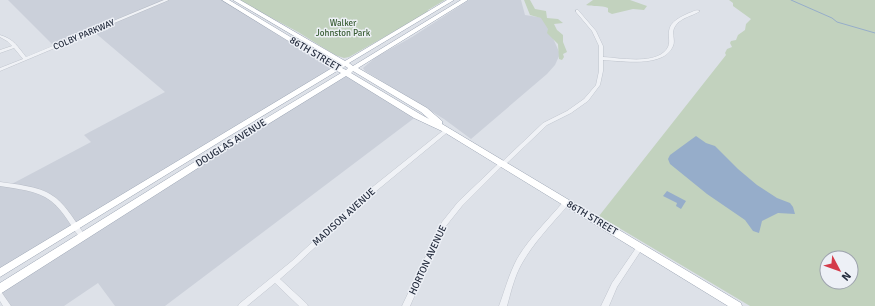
<svg xmlns="http://www.w3.org/2000/svg" width="875" height="306" viewBox="0 0 875 306" font-family="Signika,sans-serif">
<style>
.built{fill:#cbd0da}
.green{fill:#c2d2be;fill-rule:evenodd}
.water{fill:#96adca}
.lines{fill:none;stroke-linecap:round;stroke-linejoin:round}
.stream{stroke:#96adca;stroke-width:1}
.street-casing{stroke:#a2a8b2;stroke-width:0.5}
.primary-casing{stroke:#9ca5b4;stroke-width:1}
.street{fill:#f0f2f6;fill-rule:evenodd}
.primary{fill:#fff;fill-rule:evenodd}
.labels{text-anchor:middle;dominant-baseline:central;stroke-width:3;stroke-linejoin:round;paint-order:stroke}
.far-park-label{font-size:9px;fill:#385c33;stroke:#edf0f6}
.far-street-label{font-size:9px;fill:#262e3f;stroke:#edf0f6}
.street-label{font-size:10px;fill:#262e3f;stroke:#edf0f6}
</style>
<rect width="100%" height="100%" fill="#dde1e8"/>
<g class="built">
<path d="M8,0H225L337,67L0,273V185L8,186L91,142L84,135L165,92L93,31L55,47Z"/>
<path d="M469,0H521L525,15L544,18L560,54L555,65L547,74L471,139L444,119L365,71L363,68L376,57L412,37Z"/>
<path d="M345,72L417,116L165,306H115L98,283L64,306H7L0,289Z"/>
</g>
<g class="green">
<path d="M238,0H445L428,10L427,13L349,57L344,58L335,55L298,32Z"/>
<path d="M524,0H530L535,9L546,11L547,18L558,19L563,23L554,24L557,30L563,35V42L567,52L563,54L564,57L562,60L559,59L558,44L547,33L548,29L541,18L530,15Z"/>
<path d="M593,0H630L647,6L644,10L633,9L612,14L608,12V8C601,5 593,7 586,5Z"/>
<path d="M722,0H875V306H750L599,216L726,55L725,53L727,49L732,47L730,43L731,41L736,40L738,35L745,30L746,24L751,19L733,6V3L729,0ZM827,258H851V282H827Z"/>
</g>
<g class="water">
<path d="M696,136L706,143L715,146L738,169L757,185L777,198L790,203L793,207L795,214L778,213L762,221L759,233L753,231L745,220L707,194L670,164L668,159L670,155Z"/>
<path d="M667,191L686,201L681,209L676,206L677,203L663,196Z"/>
</g>
<g class="lines">
<path class="stream" d="M791,0L832,18L837,22L875,33"/>
<defs>
<g id="street">
<path d="M164,0H169L0,71V68L23,59L14,48L0,53V50L12,46L7,41L0,37V35C14,39 18,47 26,57Z"/>
<path d="M576,10H578L596,31L603,46V57C620,58 651,64 664,52C672,45 668,39 669,31C670,21 681,17 689,13C693,12 696,9 700,11C693,16 682,17 676,25C670,32 676,39 673,46C664,68 622,61 603,60V71L600,85L588,101L571,113L547,125L505,165L502,166L462,206L446,226L410,306H402L442,222L458,202L500,162L503,161L543,123L567,111L584,99L596,85L599,71V46L592,31L576,12Z"/>
<path d="M447,128L450,130L449,131L369,197L296,265L280,279L307,304L308,306H299L275,283L247,306H238L239,304L292,261L365,193L445,129Z"/>
<path d="M0,182C19,185 41,186 56,198C68,208 76,223 85,235L86,237L85,239L83,240L81,239C71,227 64,211 51,201C37,190 17,189 0,186Z"/>
<path d="M564,201H568L569,203L568,205C552,224 533,243 521,265C514,278 511,292 507,306H499C505,290 509,274 517,259C529,238 548,220 564,201Z"/>
<path d="M640,244L642,245L643,247L642,249L617,287L609,306H601L612,283L638,245Z"/>
<path d="M0,292L2,293L11,306H3L0,301Z"/>
</g>
<path id="primary" d="M222,0H229L337,65L340,63L233,0H240L345,61L447,0H454L349,63L353,66L461,0H468L358,68L427,108L442,121V124L741,303L742,306H728L444,132L414,118L346,76L223,152L0,294V283L217,148L341,73L337,71L226,138L0,277V268L332,68ZM345,66L348,68L346,70L342,68ZM353,71L421,112L429,119L420,114L351,73Z"/>
</defs>
<use href="#street" class="street-casing"/>
<use href="#primary" class="primary-casing"/>
<use href="#street" class="street"/>
<use href="#primary" class="primary"/>
</g>
<g class="labels">
<g class="far-park-label">
<text x="343" y="23">Walker<tspan x="343" dy="10">Johnston Park</tspan></text>
</g>
<g class="far-street-label">
<text transform="translate(84 35) rotate(-23)">COLBY PARKWAY</text>
</g>
<g class="street-label">
<text transform="translate(315 54) rotate(31)">86TH STREET</text>
<text transform="translate(231 143) rotate(-32)">DOUGLAS AVENUE</text>
<text transform="translate(344 217) rotate(-42)">MADISON AVENUE</text>
<text transform="translate(592 218) rotate(31)">86TH STREET</text>
<text transform="translate(428 260) rotate(-65)">HORTON AVENUE</text>
</g>
</g>
<g transform="translate(839 270) rotate(131)"><circle r="19" fill="#edf0f6" stroke="#9da2ad"/>
<path d="M0-3L7 15L0 10L-7 15Z" fill="#d43b4a"/>
<text y="-6" font-size="11" font-weight="bold" text-anchor="middle" fill="#262e3f">N</text>
</g>
</svg>
